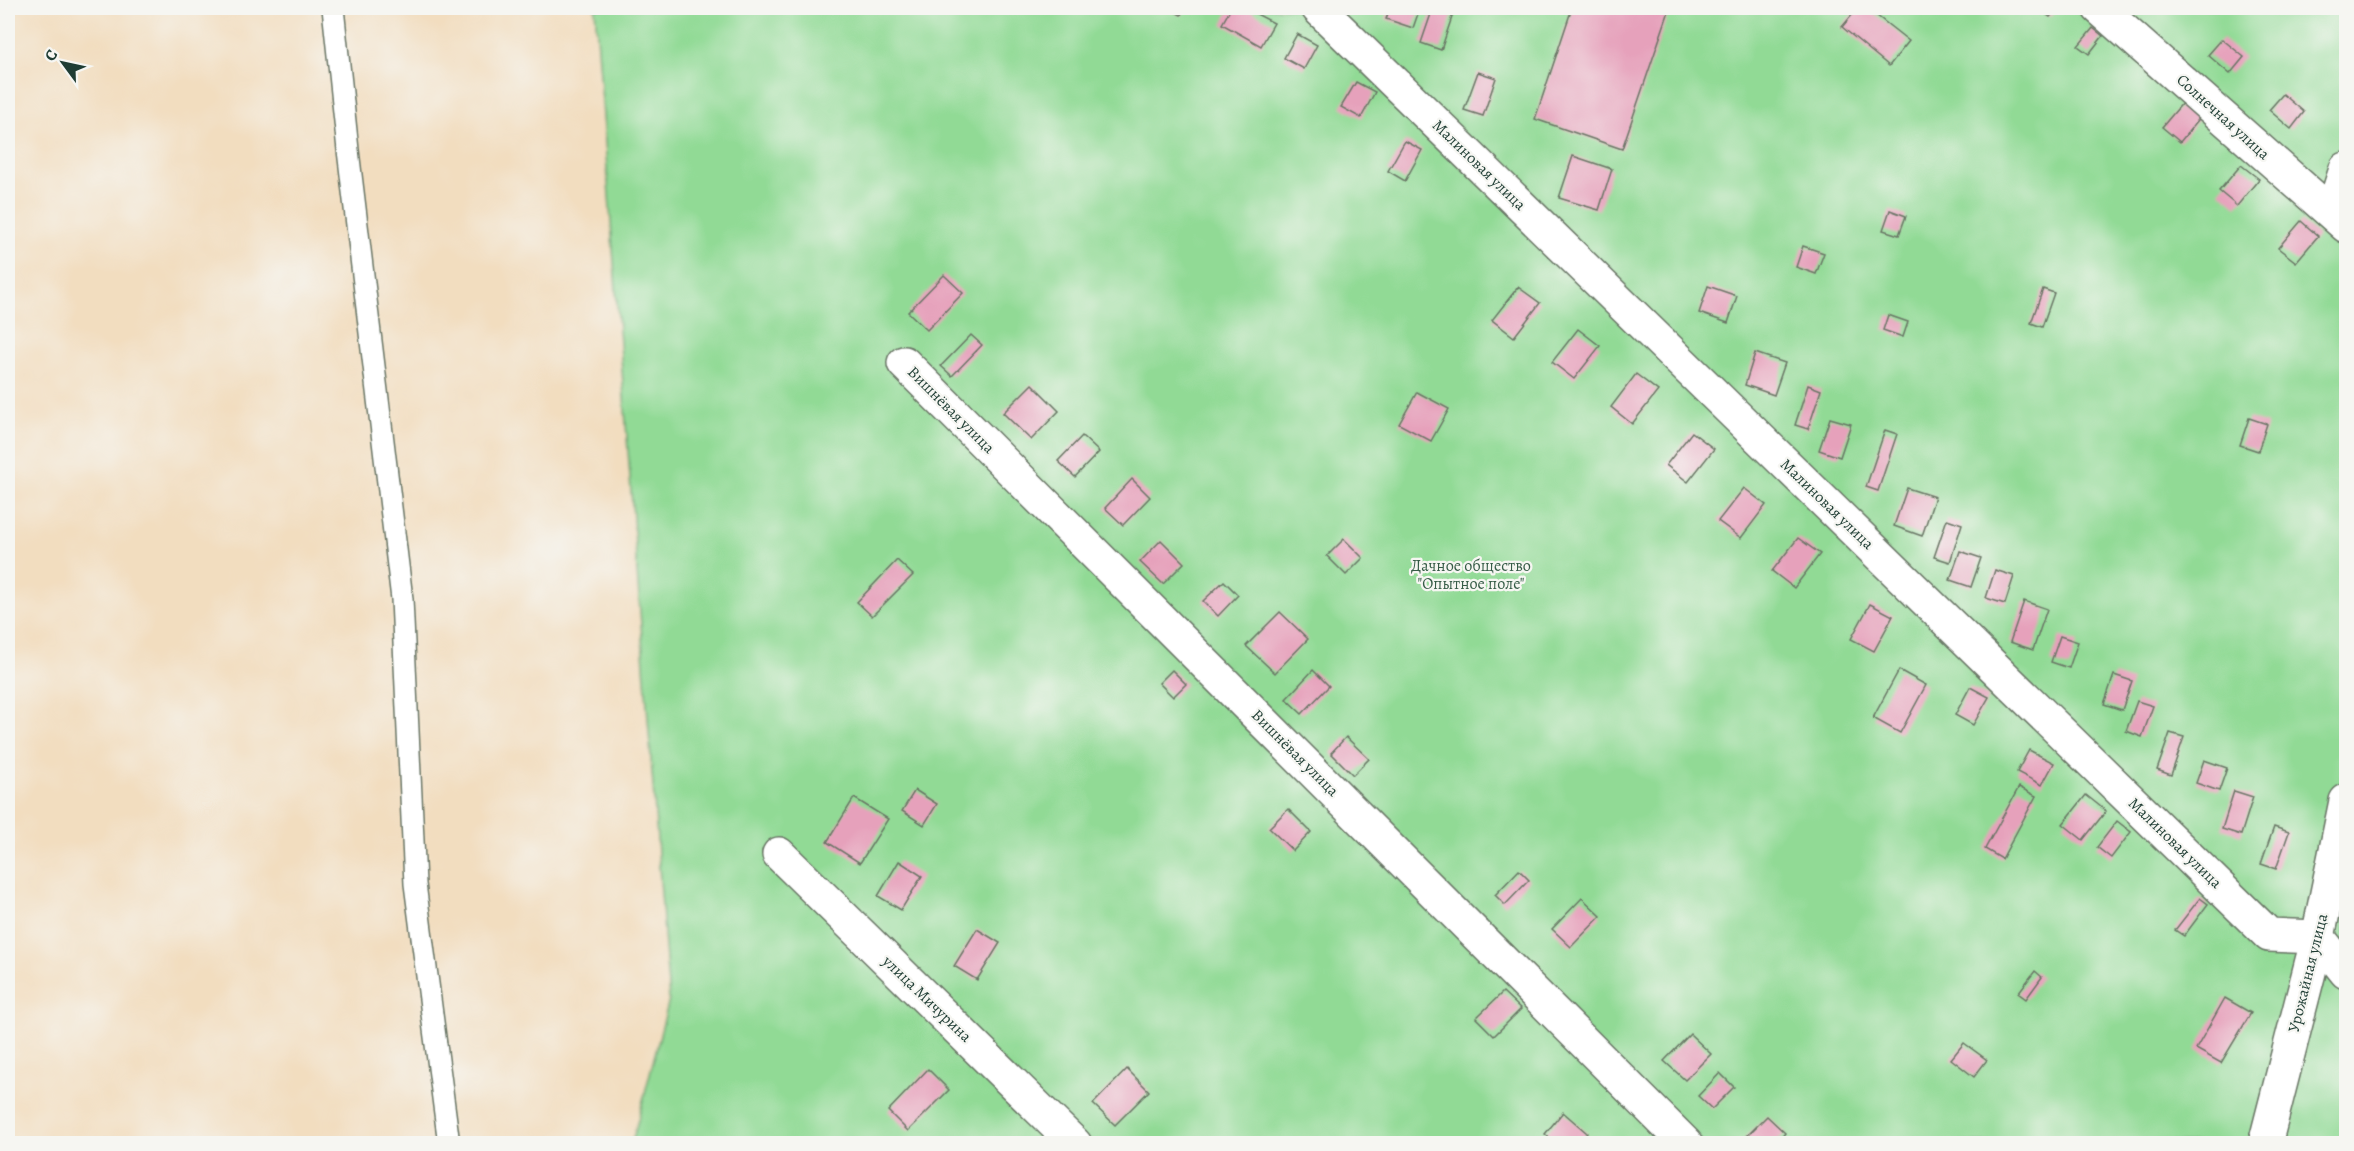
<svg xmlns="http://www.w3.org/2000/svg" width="2354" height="1151" viewBox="0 0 2354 1151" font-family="Alegreya,serif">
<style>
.green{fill:#91da95;stroke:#588c64;stroke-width:1.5}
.building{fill:#e6a1bb}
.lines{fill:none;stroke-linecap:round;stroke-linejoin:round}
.lane-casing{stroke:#697565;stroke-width:24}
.street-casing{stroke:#697565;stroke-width:36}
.lane{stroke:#fff;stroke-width:21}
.street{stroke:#fff;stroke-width:33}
.labels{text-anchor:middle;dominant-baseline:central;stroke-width:4.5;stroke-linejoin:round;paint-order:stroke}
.street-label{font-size:16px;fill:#1f3d34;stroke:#f6f6f2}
.park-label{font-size:16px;fill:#365c47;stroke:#f6f6f2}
</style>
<rect width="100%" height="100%" fill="#f6f6f2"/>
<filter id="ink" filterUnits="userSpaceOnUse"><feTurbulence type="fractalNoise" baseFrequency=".0167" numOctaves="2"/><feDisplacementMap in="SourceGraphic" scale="12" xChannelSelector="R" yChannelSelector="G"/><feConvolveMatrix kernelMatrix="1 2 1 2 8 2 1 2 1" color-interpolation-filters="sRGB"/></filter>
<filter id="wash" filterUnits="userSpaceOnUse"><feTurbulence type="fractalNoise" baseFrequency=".008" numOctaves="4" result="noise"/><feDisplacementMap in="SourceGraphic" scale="24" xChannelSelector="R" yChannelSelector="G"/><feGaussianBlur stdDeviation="1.35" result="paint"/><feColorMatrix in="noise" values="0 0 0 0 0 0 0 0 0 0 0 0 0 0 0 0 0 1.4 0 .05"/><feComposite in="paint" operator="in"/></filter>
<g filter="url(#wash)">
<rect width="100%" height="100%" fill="#f2ddbf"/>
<path class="green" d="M595,8H2346V1143H632L669,1000Z"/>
<g id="blocks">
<g class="building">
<path d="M1168,8H1185L1181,15Z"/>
<path d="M1231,8H1245L1274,23L1261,46L1222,24Z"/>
<path d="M1390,8H1420L1413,28L1386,19Z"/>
<path d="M1433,8H1455L1441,50L1421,43Z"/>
<path d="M1572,8H1670L1622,149L1535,119Z"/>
<path d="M1858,8H1867L1909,41L1889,66L1842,27Z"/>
<path d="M2037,8H2058L2050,17Z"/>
<path d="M2093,28L2103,36L2089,54L2078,46Z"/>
<path d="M1297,34L1317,45L1304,69L1284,58Z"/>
<path d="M2222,39L2244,57L2230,74L2208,55Z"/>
<path d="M1478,72L1496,78L1483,116L1464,110Z"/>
<path d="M1356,82L1375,92L1361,118L1341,107Z"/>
<path d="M2283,94L2304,112L2291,129L2269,110Z"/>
<path d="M2184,101L2202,115L2180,142L2162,127Z"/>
<path d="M1405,141L1422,150L1405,181L1388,171Z"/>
<path d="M1573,156L1612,169L1599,210L1559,198Z"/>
<path d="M2241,165L2259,179L2237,206L2219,191Z"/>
<path d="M1890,210L1906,216L1899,235L1883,230Z"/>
<path d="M2301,221L2318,236L2296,262L2278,248Z"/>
<path d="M1803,246L1824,253L1816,274L1796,267Z"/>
<path d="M944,275L963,293L927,330L908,312Z"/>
<path d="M1708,286L1737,296L1728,323L1699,313Z"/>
<path d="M1518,287L1540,303L1514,337L1492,320Z"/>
<path d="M2043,289L2054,293L2042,327L2031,323Z"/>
<path d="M1888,315L1908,322L1903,337L1883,330Z"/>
<path d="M1578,329L1600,346L1574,379L1552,362Z"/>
<path d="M971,335L982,345L952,376L941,366Z"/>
<path d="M1755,353L1785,363L1774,395L1745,385Z"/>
<path d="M1636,374L1658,391L1632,424L1611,407Z"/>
<path d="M1032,384L1059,411L1031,440L1003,413Z"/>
<path d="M1808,385L1821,390L1808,429L1795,425Z"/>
<path d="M1417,392L1449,409L1431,441L1399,424Z"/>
<path d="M1830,418L1851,424L1840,457L1819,450Z"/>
<path d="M2249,418L2267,424L2258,451L2240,445Z"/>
<path d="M1885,430L1897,434L1878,491L1866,487Z"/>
<path d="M1692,432L1714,449L1688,482L1666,465Z"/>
<path d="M1082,436L1099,452L1075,477L1058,461Z"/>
<path d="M1132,479L1150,497L1123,525L1105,508Z"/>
<path d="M1744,488L1766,505L1741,538L1718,521Z"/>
<path d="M1907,488L1935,497L1922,536L1894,526Z"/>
<path d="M1947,519L1962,524L1950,562L1934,557Z"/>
<path d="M1798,538L1820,554L1794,588L1772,571Z"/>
<path d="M1344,539L1363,558L1346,575L1327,556Z"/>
<path d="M1161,540L1184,563L1163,584L1140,562Z"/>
<path d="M1960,551L1981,558L1971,587L1950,580Z"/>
<path d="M897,560L913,575L872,616L857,602Z"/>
<path d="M1995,570L2014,576L2005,604L1986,598Z"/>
<path d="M1224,581L1238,595L1218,616L1203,601Z"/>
<path d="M2024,601L2047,609L2033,650L2010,642Z"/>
<path d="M1870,604L1893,616L1874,651L1851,639Z"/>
<path d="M1280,612L1308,639L1275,673L1246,646Z"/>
<path d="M2060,636L2078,642L2069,668L2051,662Z"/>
<path d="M1172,670L1186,684L1173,697L1159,683Z"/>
<path d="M1313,670L1329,686L1302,714L1286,699Z"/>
<path d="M1899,670L1926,685L1900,733L1873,718Z"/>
<path d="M2114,675L2132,681L2122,710L2104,704Z"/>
<path d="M1970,687L1989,697L1973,725L1955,715Z"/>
<path d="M2137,701L2153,706L2142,737L2126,731Z"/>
<path d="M2170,733L2184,737L2171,775L2157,770Z"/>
<path d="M1346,737L1369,759L1353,775L1331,753Z"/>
<path d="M2029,750L2054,763L2042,785L2017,772Z"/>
<path d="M2204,760L2227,768L2219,791L2196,783Z"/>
<path d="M2019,787L2036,796L2002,859L1985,849Z"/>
<path d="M915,790L937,804L924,825L902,811Z"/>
<path d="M2234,791L2253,797L2241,835L2222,829Z"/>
<path d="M2086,795L2106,811L2083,840L2063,824Z"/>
<path d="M854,798L888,819L860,863L827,842Z"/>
<path d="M1288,809L1311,832L1293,851L1269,828Z"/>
<path d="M2117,821L2131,832L2111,858L2097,847Z"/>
<path d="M2274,827L2289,832L2276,869L2261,864Z"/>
<path d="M899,861L922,876L901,910L878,896Z"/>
<path d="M1519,870L1529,880L1505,905L1495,895Z"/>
<path d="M1582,898L1601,916L1571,947L1552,929Z"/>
<path d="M2200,898L2208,904L2184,936L2175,930Z"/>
<path d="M977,929L1000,943L977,980L954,966Z"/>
<path d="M2035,971L2042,977L2026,999L2018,993Z"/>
<path d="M1503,992L1521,1009L1494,1036L1476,1018Z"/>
<path d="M2225,998L2251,1013L2221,1063L2196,1049Z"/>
<path d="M1690,1034L1711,1054L1685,1080L1664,1061Z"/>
<path d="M1964,1043L1987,1060L1974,1077L1951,1059Z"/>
<path d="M928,1069L949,1090L908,1131L888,1111Z"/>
<path d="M1127,1069L1149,1091L1115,1125L1093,1104Z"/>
<path d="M1720,1073L1734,1087L1712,1109L1698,1096Z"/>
<path d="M1563,1112L1587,1133L1578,1144H1556L1545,1134Z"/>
<path d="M1767,1116L1785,1133L1776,1144H1748L1744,1139Z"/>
</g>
</g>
</g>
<g filter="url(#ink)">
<use href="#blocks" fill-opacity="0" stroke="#697565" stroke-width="1.5"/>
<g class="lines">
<defs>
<path id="lane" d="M333,8L348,150L402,599L415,884L449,1144"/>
<g id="street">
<path d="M1318,8L2269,935L2318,937L2346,972"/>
<path d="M2099,8L2346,226"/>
<path d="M2332,213L2346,169"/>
<path d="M904,363L1686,1144"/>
<path d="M779,854L1075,1144"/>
<path d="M2265,1144L2318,937L2346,801"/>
</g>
</defs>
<use href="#lane" class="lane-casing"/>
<use href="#street" class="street-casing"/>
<use href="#lane" class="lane"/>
<use href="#street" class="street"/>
</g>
</g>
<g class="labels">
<g class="street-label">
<text transform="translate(2223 117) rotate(42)">Солнечная улица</text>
<text transform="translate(1479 165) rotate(44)">Малиновая улица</text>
<text transform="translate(951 410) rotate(45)">Вишнёвая улица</text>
<text transform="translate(1827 504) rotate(44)">Малиновая улица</text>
<text transform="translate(1295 753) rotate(45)">Вишнёвая улица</text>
<text transform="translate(2175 843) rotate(44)">Малиновая улица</text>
<text transform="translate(2308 973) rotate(-76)">Урожайная улица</text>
<text transform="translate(927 999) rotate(44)">улица Мичурина</text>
</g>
<g class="park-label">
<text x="1471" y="566">Дачное общество<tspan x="1471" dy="18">"Опытное поле"</tspan></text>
</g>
</g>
<rect width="2354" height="1151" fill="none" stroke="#f6f6f2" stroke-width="30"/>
<g transform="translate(63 63) rotate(303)" stroke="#f6f6f2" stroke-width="4.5" paint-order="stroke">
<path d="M0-4.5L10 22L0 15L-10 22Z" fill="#1f3d34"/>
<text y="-9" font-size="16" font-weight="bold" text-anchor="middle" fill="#1f3d34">С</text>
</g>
</svg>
